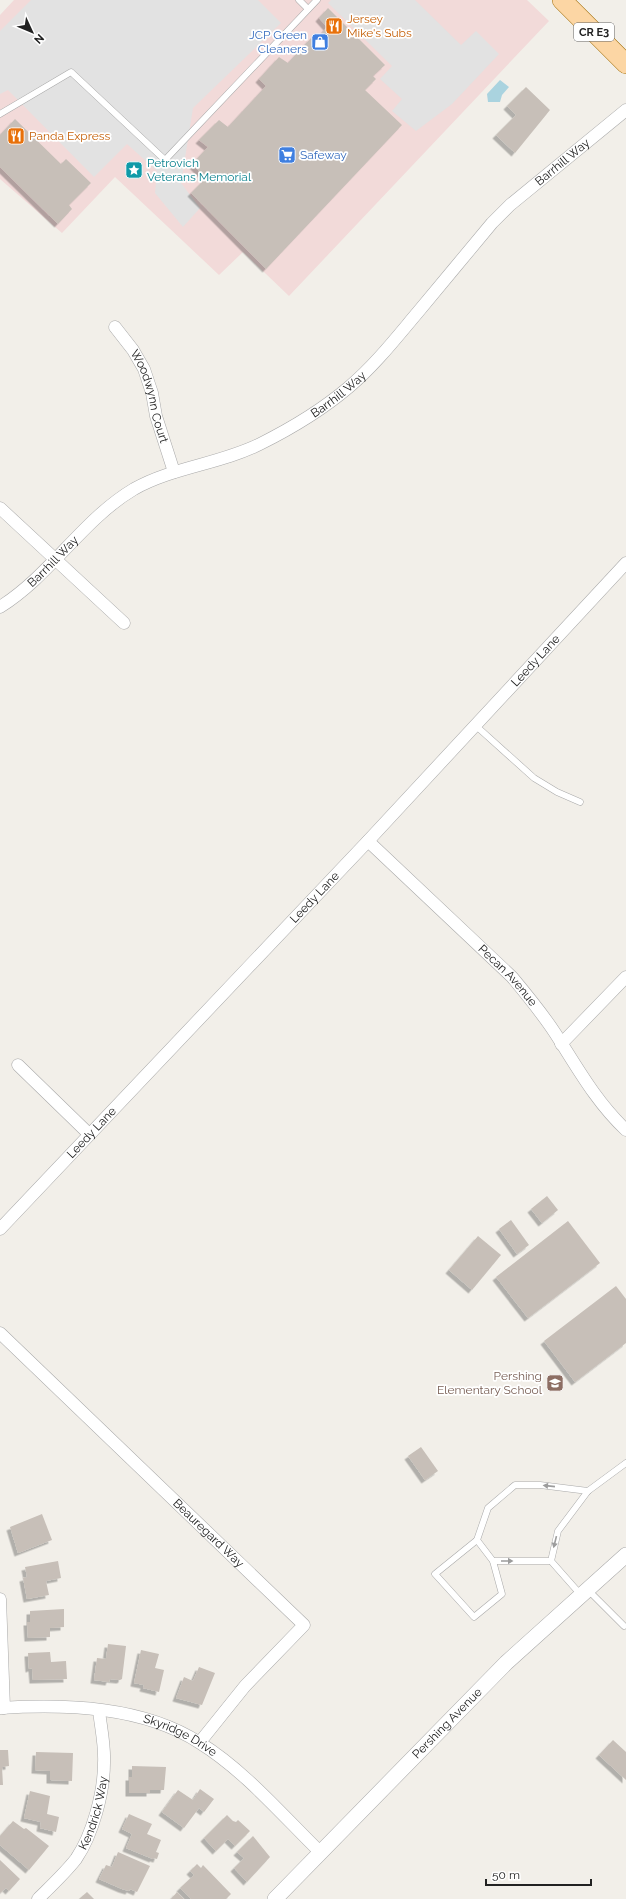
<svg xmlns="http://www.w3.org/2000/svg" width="626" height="1899" viewBox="0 0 626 1899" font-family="Raleway,sans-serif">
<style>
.commercial{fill:#f2dad9}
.parking{fill:#e2e2e2}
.water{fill:#aad3df}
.building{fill:#c7bfb8;filter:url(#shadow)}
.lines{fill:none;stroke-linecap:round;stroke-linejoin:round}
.service-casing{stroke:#a9a9a9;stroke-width:7}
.minor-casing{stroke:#a9a9a9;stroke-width:13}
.tertiary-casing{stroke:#a9a9a9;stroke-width:16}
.primary-casing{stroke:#a06b00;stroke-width:20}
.service{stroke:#fff;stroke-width:6}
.minor{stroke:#fff;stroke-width:12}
.tertiary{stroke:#fff;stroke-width:15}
.primary{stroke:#fcd6a4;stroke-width:19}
.oneway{fill:#9c9c9c}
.labels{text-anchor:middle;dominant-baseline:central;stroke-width:3.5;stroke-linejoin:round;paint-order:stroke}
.shield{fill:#fff;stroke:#646464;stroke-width:1}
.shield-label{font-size:11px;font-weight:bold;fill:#222}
.food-label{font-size:12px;fill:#c56008;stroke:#fff;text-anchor:start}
.shop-label{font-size:12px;fill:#366cbe;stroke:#fff;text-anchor:end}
.street-label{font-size:12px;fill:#222;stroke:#fff}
.culture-label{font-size:12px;fill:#0d838f;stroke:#fff;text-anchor:start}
.education-label{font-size:12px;fill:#785e54;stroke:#fff;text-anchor:end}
</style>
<defs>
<filter id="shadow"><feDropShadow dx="-3.5" dy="3.5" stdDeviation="0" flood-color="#0004"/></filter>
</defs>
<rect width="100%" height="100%" fill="#f2efe9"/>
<path class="commercial" d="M14,0H527L549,21L289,296L243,252L219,275L115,177L62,233L0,179V15Z"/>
<g class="parking">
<path d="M31,0H258L281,23L193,108L181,183L200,208L183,227L155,193L157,171L127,144L94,177L8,90L0,94V31Z"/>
<path d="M331,0H415L461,45L476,31L499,54L452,104L416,131L392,111L402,99L380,79L392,66L328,3Z"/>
</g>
<path class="water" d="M500,80L509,87L502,95L500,102H488L487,94Z"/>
<g class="building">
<path d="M328,8L385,65L373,76L376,79L365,90L402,125L266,269L191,193L206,178L192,164L208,147L199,140L219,120L228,127L266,86L259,79L279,57L288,63L311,38L315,42L327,27L319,18Z"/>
<path d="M526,87L550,110L515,153L496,135L516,115L507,106Z"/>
<path d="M15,119L61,164L66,159L91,183L69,205L72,209L58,224L0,167V135Z"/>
<path d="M547,1196L558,1210L542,1223L531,1209Z"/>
<path d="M511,1220L529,1245L517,1254L499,1229Z"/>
<path d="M568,1221L600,1263L528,1318L496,1277Z"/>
<path d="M478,1236L501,1255L472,1290L449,1270Z"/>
<path d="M616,1286L626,1299V1343L575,1382L544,1341Z"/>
<path d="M421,1447L438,1471L425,1480L408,1456Z"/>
<path d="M42,1514L52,1540L18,1553L10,1527Z"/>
<path d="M58,1561L61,1578L46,1581L49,1595L27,1599L23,1578L27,1577L25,1567Z"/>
<path d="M64,1609V1627L50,1628V1637L28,1638L27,1622H30V1611Z"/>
<path d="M108,1644L126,1646L122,1679L120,1680L110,1679L109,1682L94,1680L97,1658L106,1659Z"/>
<path d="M141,1650L159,1654L155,1668L164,1670L159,1692L143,1688L144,1685L134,1683Z"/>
<path d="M50,1652L51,1662L66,1661L67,1679L33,1680L32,1668L29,1669L28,1653Z"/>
<path d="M199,1667L215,1673L202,1705L176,1698L184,1677L193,1681Z"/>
<path d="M613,1740L626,1752V1780L599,1755Z"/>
<path d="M0,1750H8L9,1766L2,1767L3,1785H0Z"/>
<path d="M36,1752L73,1753L72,1781L50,1780V1771L35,1770Z"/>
<path d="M132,1766L166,1767L164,1790H150V1793H129V1777H132Z"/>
<path d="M200,1789L214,1799L204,1812L199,1808L184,1828L162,1812L178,1790L193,1800Z"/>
<path d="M30,1791L50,1796L47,1814L59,1817L56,1832L40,1828L41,1822L24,1818Z"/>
<path d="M129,1814L152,1824L147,1834L161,1840L156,1852L159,1853L157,1859L153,1858V1859L126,1848L132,1834L122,1829Z"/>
<path d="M227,1815L233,1821L236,1822L238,1820L250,1831L235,1846L228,1839L216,1851L204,1838Z"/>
<path d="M13,1821L24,1829L26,1828L49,1846L29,1870L0,1845V1836Z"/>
<path d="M253,1836L270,1857L247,1882L234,1868L244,1858L237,1852Z"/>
<path d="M118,1852L150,1866L137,1892L130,1889L129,1891L122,1889L99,1879L106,1865L112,1867Z"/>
<path d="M0,1860L20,1879L9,1891L6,1888L0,1893Z"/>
<path d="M197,1864L201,1868L203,1865L231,1894L226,1899H191L180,1888L194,1875L190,1871Z"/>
<path d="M87,1892L94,1899H79Z"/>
<path d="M177,1892L184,1899H171Z"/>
</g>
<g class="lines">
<defs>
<g id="service">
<path d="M299,0L308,9"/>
<path d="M0,114L71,72L165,160L317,0"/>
<path d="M475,725L534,778L557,792L580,802"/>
<path d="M477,1540L435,1574L474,1617L502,1594L493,1561"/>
<path d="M551,1561H493L477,1540L488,1508L515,1485H540L588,1491"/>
<path d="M588,1590L624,1626"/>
<path d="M581,1595L551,1561L558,1531L588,1491L626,1463"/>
</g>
<g id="minor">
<path id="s1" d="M115,327L133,350L144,369L152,393L156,416L174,472"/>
<path d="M0,508L124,623"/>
<path id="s2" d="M0,607C51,575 82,520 134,489C173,467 220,464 260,444C292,428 322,410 349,387C375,365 396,338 418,312C443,282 467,253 492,223L510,205L626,110"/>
<path id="s3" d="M368,841L512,977C527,995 542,1013 555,1033C577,1067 596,1102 626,1130"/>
<path d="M561,1044L626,977"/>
<path d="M18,1065L89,1134"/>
<path id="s4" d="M0,1229L368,841L626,563"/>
<path id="s5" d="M0,1333L304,1625L245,1686L200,1742"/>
<path d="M0,1599L4,1708"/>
<path id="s6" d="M0,1708C66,1704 143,1706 200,1743C245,1771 283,1816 321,1853"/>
<path id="s7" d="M38,1899C51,1886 65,1873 76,1859C93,1834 104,1792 104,1763C105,1746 101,1728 99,1711"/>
</g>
<g id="tertiary">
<path id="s8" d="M275,1899L506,1663L626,1555"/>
</g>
<path id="primary" d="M562,0L626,64"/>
</defs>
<use href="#service" class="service-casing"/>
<use href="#minor" class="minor-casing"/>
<use href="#tertiary" class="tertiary-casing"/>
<use href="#primary" class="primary-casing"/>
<use href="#service" class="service"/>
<use href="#minor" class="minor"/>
<use href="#tertiary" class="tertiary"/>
<use href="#primary" class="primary"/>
</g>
<defs><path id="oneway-solid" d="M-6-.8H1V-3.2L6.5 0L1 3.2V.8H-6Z"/></defs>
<g class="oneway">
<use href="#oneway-solid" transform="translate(549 1486) rotate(-174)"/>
<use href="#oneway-solid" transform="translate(555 1542) rotate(104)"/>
<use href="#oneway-solid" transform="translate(507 1561)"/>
</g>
<defs>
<symbol id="restaurant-square" viewBox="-11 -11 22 22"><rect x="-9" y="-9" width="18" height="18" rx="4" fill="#e8710a" stroke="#fff"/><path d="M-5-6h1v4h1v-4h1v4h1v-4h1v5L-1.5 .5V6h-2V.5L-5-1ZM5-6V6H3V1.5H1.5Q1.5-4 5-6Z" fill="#fff"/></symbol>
<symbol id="shop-square" viewBox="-11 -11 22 22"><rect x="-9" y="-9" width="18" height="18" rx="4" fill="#3f7fe0" stroke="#fff"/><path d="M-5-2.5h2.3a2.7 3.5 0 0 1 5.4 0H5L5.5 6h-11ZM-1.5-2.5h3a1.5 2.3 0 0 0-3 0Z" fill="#fff"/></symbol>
<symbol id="supermarket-square" viewBox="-11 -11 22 22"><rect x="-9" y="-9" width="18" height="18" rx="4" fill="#3f7fe0" stroke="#fff"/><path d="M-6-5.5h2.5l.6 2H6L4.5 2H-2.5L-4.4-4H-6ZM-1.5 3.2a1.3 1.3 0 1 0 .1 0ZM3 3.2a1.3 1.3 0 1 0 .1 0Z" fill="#fff"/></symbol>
<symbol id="sight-square" viewBox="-11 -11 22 22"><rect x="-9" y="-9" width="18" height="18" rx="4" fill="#0f9aa8" stroke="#fff"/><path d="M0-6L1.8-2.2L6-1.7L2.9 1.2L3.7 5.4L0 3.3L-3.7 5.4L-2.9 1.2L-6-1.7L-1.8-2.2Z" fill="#fff"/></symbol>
<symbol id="school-square" viewBox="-11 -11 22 22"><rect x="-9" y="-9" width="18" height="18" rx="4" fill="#8d6e63" stroke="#fff"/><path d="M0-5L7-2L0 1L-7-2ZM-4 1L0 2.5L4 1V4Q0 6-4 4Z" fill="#fff"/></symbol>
</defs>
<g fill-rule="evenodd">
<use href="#restaurant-square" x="324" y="16" width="20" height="20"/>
<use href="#shop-square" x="310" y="32" width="20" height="20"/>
<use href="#restaurant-square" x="6" y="126" width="20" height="20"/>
<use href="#supermarket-square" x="277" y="145" width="20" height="20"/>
<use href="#sight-square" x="124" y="160" width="20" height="20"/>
<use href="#school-square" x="545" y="1373" width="20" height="20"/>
</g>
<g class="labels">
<rect class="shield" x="574" y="23" width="40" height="18" rx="3"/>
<g class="shield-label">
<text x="594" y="32">CR E3</text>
</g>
<g class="food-label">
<text x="347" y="19">Jersey<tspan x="347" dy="14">Mike's Subs</tspan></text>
<text x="29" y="136">Panda Express</text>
</g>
<g class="shop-label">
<text x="307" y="35">JCP Green<tspan x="307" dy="14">Cleaners</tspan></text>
<text x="300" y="155" text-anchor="start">Safeway</text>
</g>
<g class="street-label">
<text stroke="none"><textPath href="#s2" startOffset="730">Barrhill Way</textPath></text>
<text stroke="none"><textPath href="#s2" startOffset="406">Barrhill Way</textPath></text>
<text stroke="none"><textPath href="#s1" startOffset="79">Woodwynn Court</textPath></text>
<text stroke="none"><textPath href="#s2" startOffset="70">Barrhill Way</textPath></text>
<text stroke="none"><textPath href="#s4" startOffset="781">Leedy Lane</textPath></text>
<text stroke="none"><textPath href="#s4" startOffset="457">Leedy Lane</textPath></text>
<text stroke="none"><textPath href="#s3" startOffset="194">Pecan Avenue</textPath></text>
<text stroke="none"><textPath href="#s4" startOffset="133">Leedy Lane</textPath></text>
<text stroke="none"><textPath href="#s5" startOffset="289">Beauregard Way</textPath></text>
<text stroke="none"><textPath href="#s8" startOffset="246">Pershing Avenue</textPath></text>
<text stroke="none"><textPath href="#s6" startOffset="185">Skyridge Drive</textPath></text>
<text stroke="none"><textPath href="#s7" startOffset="105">Kendrick Way</textPath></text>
</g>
<g class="culture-label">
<text x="147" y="163">Petrovich<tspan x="147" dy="14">Veterans Memorial</tspan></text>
</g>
<g class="education-label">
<text x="542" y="1376">Pershing<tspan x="542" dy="14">Elementary School</tspan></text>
</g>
</g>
<g transform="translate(32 32) rotate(134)" stroke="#ffffff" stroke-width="3" paint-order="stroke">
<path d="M0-3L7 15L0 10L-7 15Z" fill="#222222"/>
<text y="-6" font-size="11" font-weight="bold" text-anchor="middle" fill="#222222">N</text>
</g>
<path d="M486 1879v6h105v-6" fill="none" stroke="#222222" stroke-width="2"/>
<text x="492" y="1879" font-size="12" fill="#222222" stroke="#ffffff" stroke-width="3" paint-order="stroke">50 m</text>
</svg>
